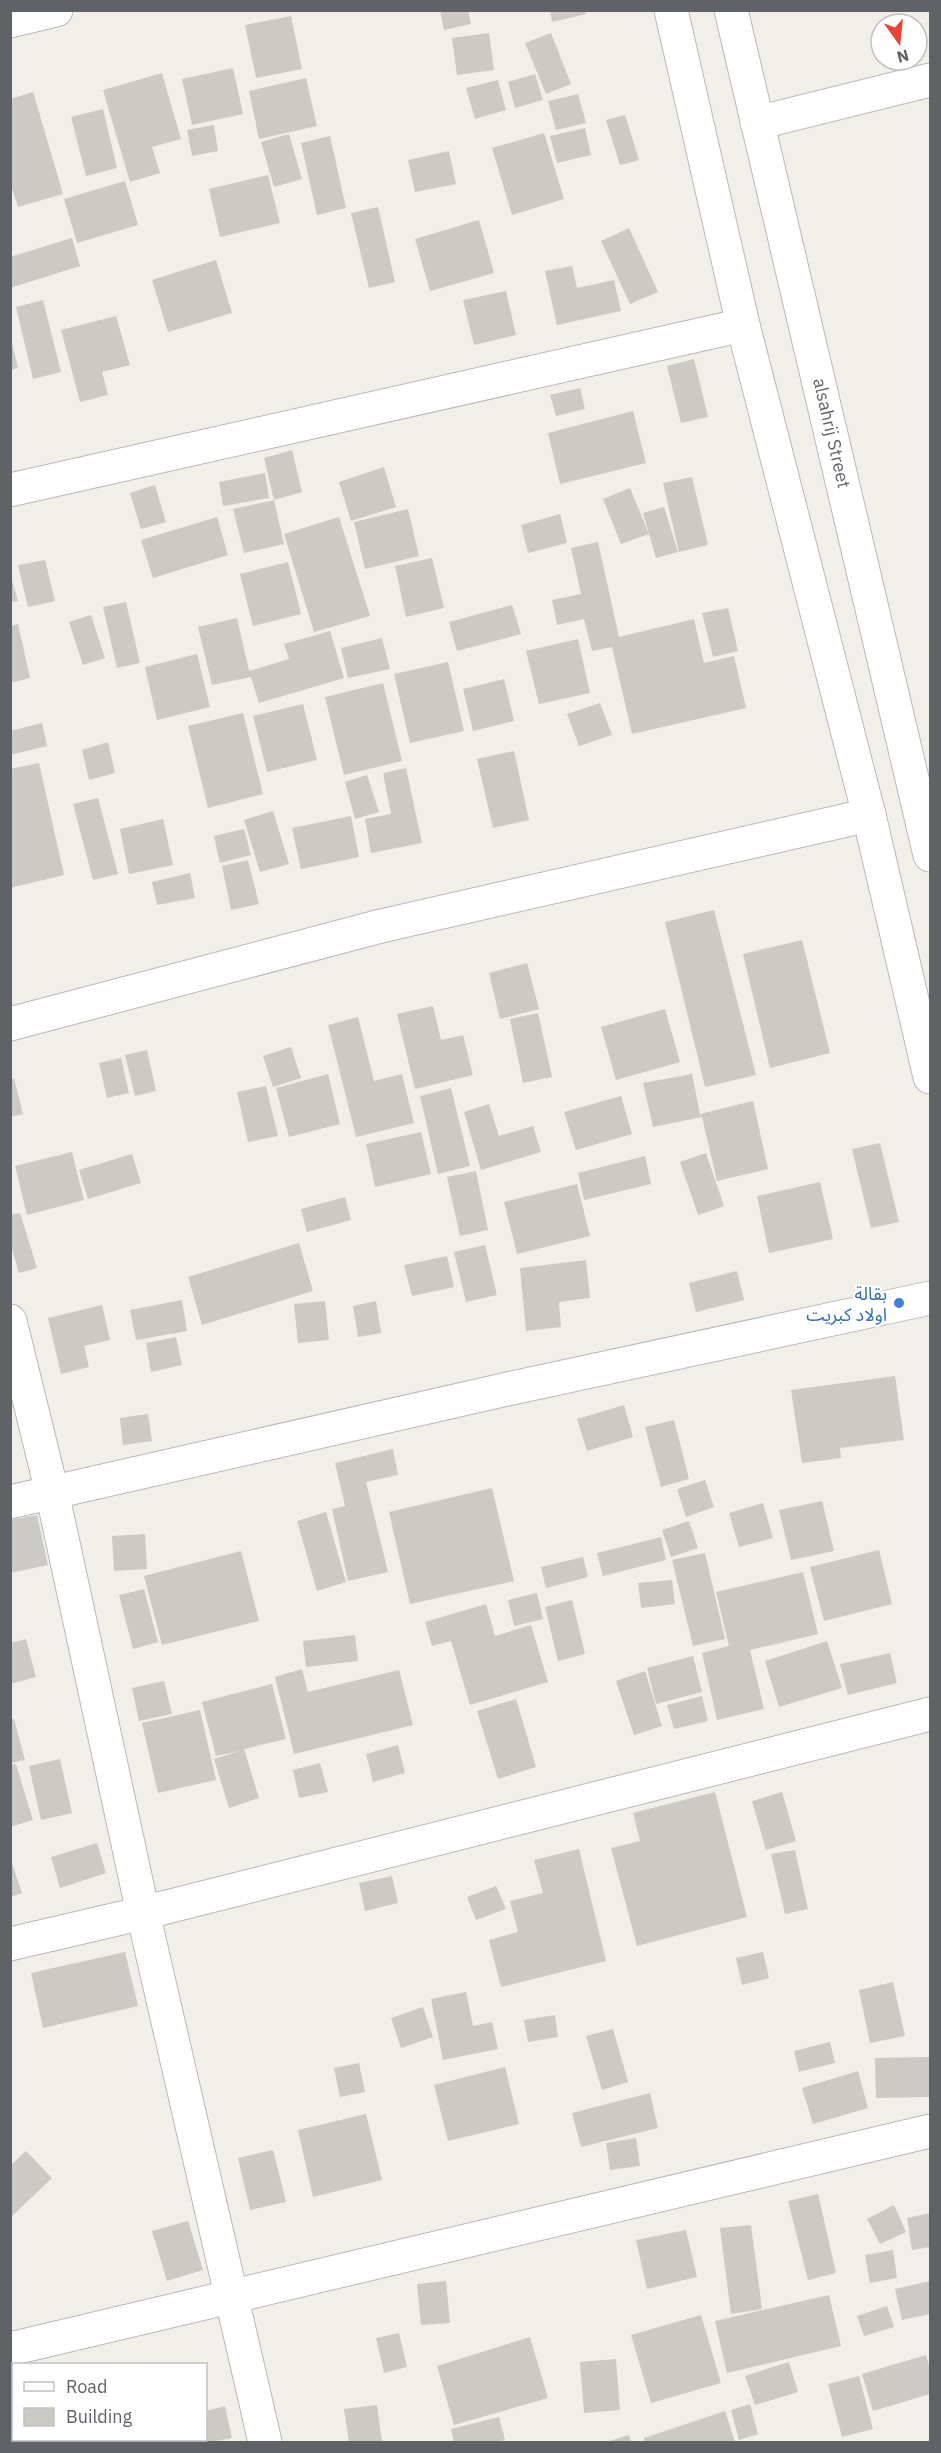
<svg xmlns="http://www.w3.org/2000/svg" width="941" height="2453" viewBox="0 0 941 2453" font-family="'IBM Plex Sans','Noto Sans Arabic',sans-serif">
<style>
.building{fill:#cccac5}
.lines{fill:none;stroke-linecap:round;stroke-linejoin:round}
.street-casing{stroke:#b5b8bc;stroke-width:35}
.secondary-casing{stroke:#b6babf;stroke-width:35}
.street{stroke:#fff;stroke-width:33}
.secondary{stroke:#fff;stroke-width:33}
.shop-dot{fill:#3f7fe0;stroke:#fff;stroke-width:2}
.labels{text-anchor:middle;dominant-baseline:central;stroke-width:4.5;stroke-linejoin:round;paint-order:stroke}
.street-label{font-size:18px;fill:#5f6368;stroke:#fff}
.shop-label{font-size:18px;fill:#366cbe;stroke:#fff;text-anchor:end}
</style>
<rect width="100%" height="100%" fill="#f1efe8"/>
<g class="building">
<path d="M440,10H468L471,24L444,30Z"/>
<path d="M550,10H585L586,14L552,22Z"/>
<path d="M291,16L302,69L256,78L245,25Z"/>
<path d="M489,33L494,70L457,75L452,38Z"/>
<path d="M551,33L571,84L546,94L525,43Z"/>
<path d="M233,68L243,114L192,125L182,79Z"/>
<path d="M162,73L181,139L152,147L160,173L130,182L103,90Z"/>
<path d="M535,74L543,100L515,108L508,82Z"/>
<path d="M306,78L317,126L259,139L249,91Z"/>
<path d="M498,80L506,110L475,119L466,88Z"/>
<path d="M33,92L63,194L18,207L10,182V99Z"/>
<path d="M578,94L586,123L556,130L548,101Z"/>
<path d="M103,109L117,168L86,176L71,117Z"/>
<path d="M625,115L639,160L620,165L606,120Z"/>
<path d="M214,125L218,151L192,156L187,130Z"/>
<path d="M585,128L591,155L557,163L550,136Z"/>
<path d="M544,133L564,199L512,215L492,148Z"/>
<path d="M289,134L302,179L274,187L261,142Z"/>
<path d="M330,136L346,208L317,215L301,143Z"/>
<path d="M449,151L456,184L415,192L408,160Z"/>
<path d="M268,175L280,223L220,237L209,189Z"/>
<path d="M125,181L138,225L77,243L64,199Z"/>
<path d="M378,207L395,282L369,288L351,213Z"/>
<path d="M479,220L494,273L430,291L415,239Z"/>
<path d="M629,228L658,292L630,304L601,241Z"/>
<path d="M72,238L80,266L10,288V257Z"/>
<path d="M216,260L232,313L168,332L152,280Z"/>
<path d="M572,266L577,288L614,280L621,311L557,325L545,271Z"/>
<path d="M506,291L516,335L474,345L463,300Z"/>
<path d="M43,300L61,372L33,379L16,307Z"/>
<path d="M116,316L130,365L102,372L108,395L80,402L61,330Z"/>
<path d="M11,339L18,368L10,370V340Z"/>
<path d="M694,359L708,417L681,423L667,366Z"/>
<path d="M580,388L585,409L556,416L550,395Z"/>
<path d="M633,411L646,463L560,484L548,433Z"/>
<path d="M292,450L302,492L274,500L264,458Z"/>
<path d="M384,467L396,507L351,521L339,482Z"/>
<path d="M265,473L269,498L223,506L219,482Z"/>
<path d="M692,477L708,545L679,552L663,483Z"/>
<path d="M155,485L166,522L141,529L130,493Z"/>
<path d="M630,488L649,534L621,544L603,499Z"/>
<path d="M274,500L284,544L244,553L233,509Z"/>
<path d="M664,507L678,552L656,558L643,513Z"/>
<path d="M408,509L419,556L365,569L354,522Z"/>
<path d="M560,514L567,543L528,553L521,525Z"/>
<path d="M217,517L228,555L153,578L141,540Z"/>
<path d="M339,517L370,616L314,632L284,534Z"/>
<path d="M598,542L619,637L694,619L704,663L734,656L746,708L632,734L612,647L592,651L584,619L557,625L552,600L581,594L571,548Z"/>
<path d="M432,558L444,608L406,617L395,566Z"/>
<path d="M45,560L55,601L28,607L18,565Z"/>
<path d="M288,562L301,614L253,626L240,574Z"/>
<path d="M10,573L18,601L10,602Z"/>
<path d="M126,602L140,663L117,668L103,607Z"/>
<path d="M512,605L521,634L457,651L449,622Z"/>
<path d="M728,608L738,651L713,657L702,613Z"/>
<path d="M91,615L105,658L83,665L69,622Z"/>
<path d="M237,618L249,671L289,659L284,644L330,631L344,678L259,703L251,677L212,685L198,627Z"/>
<path d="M18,624L30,678L10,683V626Z"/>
<path d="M382,638L390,669L348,678L341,648Z"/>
<path d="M578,639L590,693L539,704L526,651Z"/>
<path d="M197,654L210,707L157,720L145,667Z"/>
<path d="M448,662L464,731L410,743L394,674Z"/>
<path d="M504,679L514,721L473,731L463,689Z"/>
<path d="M383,683L402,761L344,775L325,697Z"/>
<path d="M600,703L612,735L579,746L567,714Z"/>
<path d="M303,704L317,760L267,772L253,716Z"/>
<path d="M243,713L263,794L208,808L188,726Z"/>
<path d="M42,723L47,746L10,755V731Z"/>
<path d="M108,742L115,773L89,780L82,750Z"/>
<path d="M514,751L529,820L493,828L477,759Z"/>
<path d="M39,763L64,875L10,888V769Z"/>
<path d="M406,768L422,843L371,853L365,819L391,814L383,773Z"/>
<path d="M367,775L379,812L355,819L345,782Z"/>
<path d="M98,798L118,874L93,880L73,804Z"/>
<path d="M273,811L289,864L260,872L244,820Z"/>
<path d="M351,816L359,857L301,869L292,828Z"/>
<path d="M163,819L173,865L129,874L120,829Z"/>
<path d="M244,829L251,855L220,863L214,836Z"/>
<path d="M248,860L259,904L231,910L222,866Z"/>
<path d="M190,873L195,898L157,905L152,882Z"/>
<path d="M714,910L756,1075L705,1087L665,922Z"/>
<path d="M802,940L830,1053L770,1068L743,954Z"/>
<path d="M527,963L539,1009L500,1019L489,973Z"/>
<path d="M433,1006L441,1040L463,1035L473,1075L415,1089L397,1014Z"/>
<path d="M665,1009L680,1062L616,1080L601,1027Z"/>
<path d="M538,1013L552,1077L523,1083L510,1019Z"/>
<path d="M358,1017L374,1081L402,1074L414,1123L356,1137L328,1025Z"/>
<path d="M291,1047L301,1078L273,1087L263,1056Z"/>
<path d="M147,1050L156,1091L135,1096L125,1055Z"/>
<path d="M121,1058L129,1093L107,1098L99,1063Z"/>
<path d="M328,1074L340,1124L289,1137L276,1088Z"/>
<path d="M692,1074L700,1114L753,1101L768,1169L717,1181L702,1117L653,1127L643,1083Z"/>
<path d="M14,1078L23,1114L10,1117V1079Z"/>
<path d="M266,1086L278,1136L248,1142L237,1092Z"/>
<path d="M451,1088L470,1166L438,1174L420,1096Z"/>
<path d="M621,1096L632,1134L576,1150L564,1112Z"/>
<path d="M489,1104L499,1136L533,1126L541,1152L481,1170L464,1112Z"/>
<path d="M421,1132L431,1174L375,1187L366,1144Z"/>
<path d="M880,1143L899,1222L871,1228L852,1149Z"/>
<path d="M72,1152L84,1200L27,1215L15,1166Z"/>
<path d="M706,1153L724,1206L698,1215L680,1162Z"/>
<path d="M132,1154L141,1183L88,1199L79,1170Z"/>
<path d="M645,1156L651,1184L584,1200L578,1173Z"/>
<path d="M476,1171L488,1230L460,1236L447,1177Z"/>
<path d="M820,1182L833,1239L769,1253L757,1196Z"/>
<path d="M577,1184L590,1236L517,1254L504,1202Z"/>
<path d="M345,1197L351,1220L307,1232L301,1209Z"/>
<path d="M20,1213L37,1268L19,1273L10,1242V1215Z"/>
<path d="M299,1243L313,1291L202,1325L188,1277Z"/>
<path d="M485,1245L497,1295L466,1302L454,1252Z"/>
<path d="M447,1256L454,1287L412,1296L404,1265Z"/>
<path d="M586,1260L590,1298L559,1302L561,1327L526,1331L520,1268Z"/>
<path d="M737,1271L744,1300L696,1312L689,1283Z"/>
<path d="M182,1300L187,1331L136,1340L130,1310Z"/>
<path d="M325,1301L329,1340L298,1343L294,1304Z"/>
<path d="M376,1301L381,1333L358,1337L353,1306Z"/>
<path d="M102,1305L110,1340L84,1346L89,1367L61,1374L48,1318Z"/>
<path d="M176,1337L182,1365L151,1372L146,1343Z"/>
<path d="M895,1376L904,1440L840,1448L841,1458L802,1463L791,1390Z"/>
<path d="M624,1405L633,1437L587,1451L577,1419Z"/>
<path d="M148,1414L152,1441L123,1445L120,1418Z"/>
<path d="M674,1420L689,1479L661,1487L645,1427Z"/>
<path d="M393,1449L398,1475L366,1482L388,1572L348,1581L332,1509L345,1506L335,1463Z"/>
<path d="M705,1480L714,1507L686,1517L677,1489Z"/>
<path d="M492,1488L514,1581L410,1604L389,1512Z"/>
<path d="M822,1501L834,1551L791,1560L779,1510Z"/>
<path d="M763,1503L773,1538L739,1547L729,1513Z"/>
<path d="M326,1512L346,1582L317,1591L297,1521Z"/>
<path d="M37,1515L48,1565L10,1573V1520Z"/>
<path d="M689,1521L698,1548L671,1557L662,1530Z"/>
<path d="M145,1534L147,1569L114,1571L112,1536Z"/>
<path d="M661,1537L666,1560L603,1576L597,1553Z"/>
<path d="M879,1550L892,1604L824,1621L810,1567Z"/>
<path d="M241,1551L259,1621L162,1645L144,1576Z"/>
<path d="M705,1553L725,1639L693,1646L672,1560Z"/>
<path d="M583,1557L588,1577L546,1588L541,1567Z"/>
<path d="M803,1572L818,1634L750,1650L764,1709L717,1720L702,1653L729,1646L716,1592Z"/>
<path d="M672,1580L675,1604L641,1608L638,1583Z"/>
<path d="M144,1589L158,1642L133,1649L119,1595Z"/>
<path d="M537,1593L543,1619L514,1626L508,1600Z"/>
<path d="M572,1600L585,1654L558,1661L545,1607Z"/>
<path d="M486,1604L495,1636L531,1625L548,1682L470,1705L451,1641L432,1646L425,1622Z"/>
<path d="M355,1635L358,1661L306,1667L303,1641Z"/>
<path d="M26,1639L36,1677L10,1684V1643Z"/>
<path d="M827,1641L842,1688L779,1707L765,1661Z"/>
<path d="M890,1653L897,1683L848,1695L840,1664Z"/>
<path d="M693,1656L702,1692L656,1704L647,1668Z"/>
<path d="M302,1669L308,1692L399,1670L413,1725L294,1754L275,1677Z"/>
<path d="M645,1671L662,1726L634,1735L616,1681Z"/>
<path d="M164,1681L172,1714L139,1721L132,1688Z"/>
<path d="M272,1684L286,1739L244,1749L259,1798L229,1808L214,1759L240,1751L216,1756L202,1702Z"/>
<path d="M702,1696L708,1721L674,1729L667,1705Z"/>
<path d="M516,1699L536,1767L498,1779L477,1711Z"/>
<path d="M200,1710L216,1780L158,1793L142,1723Z"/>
<path d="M14,1719L25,1760L10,1763V1720Z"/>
<path d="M398,1745L405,1773L373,1782L366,1754Z"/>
<path d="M60,1759L72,1813L41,1820L29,1766Z"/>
<path d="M320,1763L328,1792L299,1798L293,1770Z"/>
<path d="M16,1764L33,1820L10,1827V1765Z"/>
<path d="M715,1792L747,1917L637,1946L611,1848L640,1841L633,1813Z"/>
<path d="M782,1792L796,1841L766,1850L752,1801Z"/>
<path d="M97,1843L106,1873L60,1888L51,1857Z"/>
<path d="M579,1849L606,1961L501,1987L489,1940L518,1932L510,1901L543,1893L534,1860Z"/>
<path d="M795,1850L808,1909L785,1914L771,1854Z"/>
<path d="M10,1858L22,1893L10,1897Z"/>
<path d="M392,1876L398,1903L365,1911L359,1883Z"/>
<path d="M496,1886L506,1909L476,1920L467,1897Z"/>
<path d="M125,1952L138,2006L43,2028L31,1973Z"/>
<path d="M763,1952L769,1978L742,1985L736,1958Z"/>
<path d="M893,1982L905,2036L870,2043L859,1990Z"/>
<path d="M466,1992L473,2026L492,2022L498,2049L443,2060L431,1999Z"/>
<path d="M423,2007L433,2037L401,2048L391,2018Z"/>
<path d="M555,2015L558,2037L528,2042L524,2020Z"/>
<path d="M613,2029L628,2082L602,2090L586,2036Z"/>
<path d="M830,2042L835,2063L799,2072L794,2051Z"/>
<path d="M930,2057V2097L876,2098L875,2058Z"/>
<path d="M359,2063L365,2092L340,2097L334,2068Z"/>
<path d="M505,2067L519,2124L448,2141L434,2085Z"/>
<path d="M858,2071L868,2108L813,2124L802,2088Z"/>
<path d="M650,2093L658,2128L581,2147L572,2113Z"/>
<path d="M366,2114L382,2180L313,2197L298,2130Z"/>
<path d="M636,2138L640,2166L610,2170L606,2143Z"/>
<path d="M273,2150L286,2202L250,2210L238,2158Z"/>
<path d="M26,2151L52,2178L10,2218V2166Z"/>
<path d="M818,2194L836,2273L808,2280L788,2201Z"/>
<path d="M894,2205L906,2232L880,2244L867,2219Z"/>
<path d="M930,2213V2247L912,2250L907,2218Z"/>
<path d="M188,2221L203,2270L167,2281L152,2231Z"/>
<path d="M751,2225L762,2309L731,2314L720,2228Z"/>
<path d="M686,2230L697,2277L647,2289L636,2240Z"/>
<path d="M893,2250L897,2278L870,2283L865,2255Z"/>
<path d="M446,2281L450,2323L421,2325L417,2284Z"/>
<path d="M930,2281V2314L902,2320L895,2289Z"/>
<path d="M829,2295L841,2346L727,2373L715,2321Z"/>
<path d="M887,2306L894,2327L864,2336L857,2316Z"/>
<path d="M701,2315L721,2383L651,2403L631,2335Z"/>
<path d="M399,2333L407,2367L384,2373L376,2338Z"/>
<path d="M530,2337L548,2398L454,2425L437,2366Z"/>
<path d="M926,2355L930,2369V2394L873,2411L862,2374Z"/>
<path d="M616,2359L620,2410L584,2413L580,2362Z"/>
<path d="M789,2362L798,2392L755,2405L745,2376Z"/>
<path d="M859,2376L873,2429L842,2437L828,2384Z"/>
<path d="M750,2404L758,2434L739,2440L731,2410Z"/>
<path d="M377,2405L382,2442H349L344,2409Z"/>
<path d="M225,2406L232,2438L210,2442H198L197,2440H206V2411Z"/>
<path d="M725,2411L735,2442H645L644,2438Z"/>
<path d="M499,2417L505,2440L495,2442H454L451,2429Z"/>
<path d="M629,2435L631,2442H606Z"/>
</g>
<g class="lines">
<defs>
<g id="street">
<path d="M10,21L56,10"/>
<path d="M10,490L743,325"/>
<path d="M10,1024L381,926L869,815"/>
<path d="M10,1321L52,1492L143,1913L265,2442"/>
<path d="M10,1502L503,1390L930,1298"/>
<path d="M10,1944L143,1913L930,1714"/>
<path d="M10,2349L930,2131"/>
</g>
<g id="secondary">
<path d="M671,10L743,325L869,815L930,1077"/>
<path d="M731,10L930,855"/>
<path d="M757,123L930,80"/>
</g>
</defs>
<use href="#street" class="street-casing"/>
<use href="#secondary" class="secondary-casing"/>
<use href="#street" class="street"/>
<use href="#secondary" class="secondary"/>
</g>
<circle class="shop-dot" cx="899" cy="1303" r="6"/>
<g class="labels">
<g class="street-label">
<text transform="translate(832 433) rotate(77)">alsahrij Street</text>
</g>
<g class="shop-label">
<text x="887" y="1293">بقالة<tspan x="887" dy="21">اولاد كبريت</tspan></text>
</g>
</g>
<rect width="941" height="2453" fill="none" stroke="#5f6368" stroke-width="24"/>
<rect x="12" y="2363" width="195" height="78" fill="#ffffff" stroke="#bfc1c3" stroke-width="1.5"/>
<rect x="24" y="2382" width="30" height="9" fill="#ffffff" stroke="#bfc1c3" stroke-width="1.5"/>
<text x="66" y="2393" font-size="18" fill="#5f6368">Road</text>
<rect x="24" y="2408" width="30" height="18" fill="#cccac5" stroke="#bfc1c3" stroke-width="1.5"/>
<text x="66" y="2423" font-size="18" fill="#5f6368">Building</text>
<g transform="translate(899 42) rotate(165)"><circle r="28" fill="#ffffff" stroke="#bfc1c3" stroke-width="1.5"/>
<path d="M0-4.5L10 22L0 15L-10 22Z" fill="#ea4335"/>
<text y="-9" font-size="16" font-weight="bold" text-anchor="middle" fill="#5f6368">N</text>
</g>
</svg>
